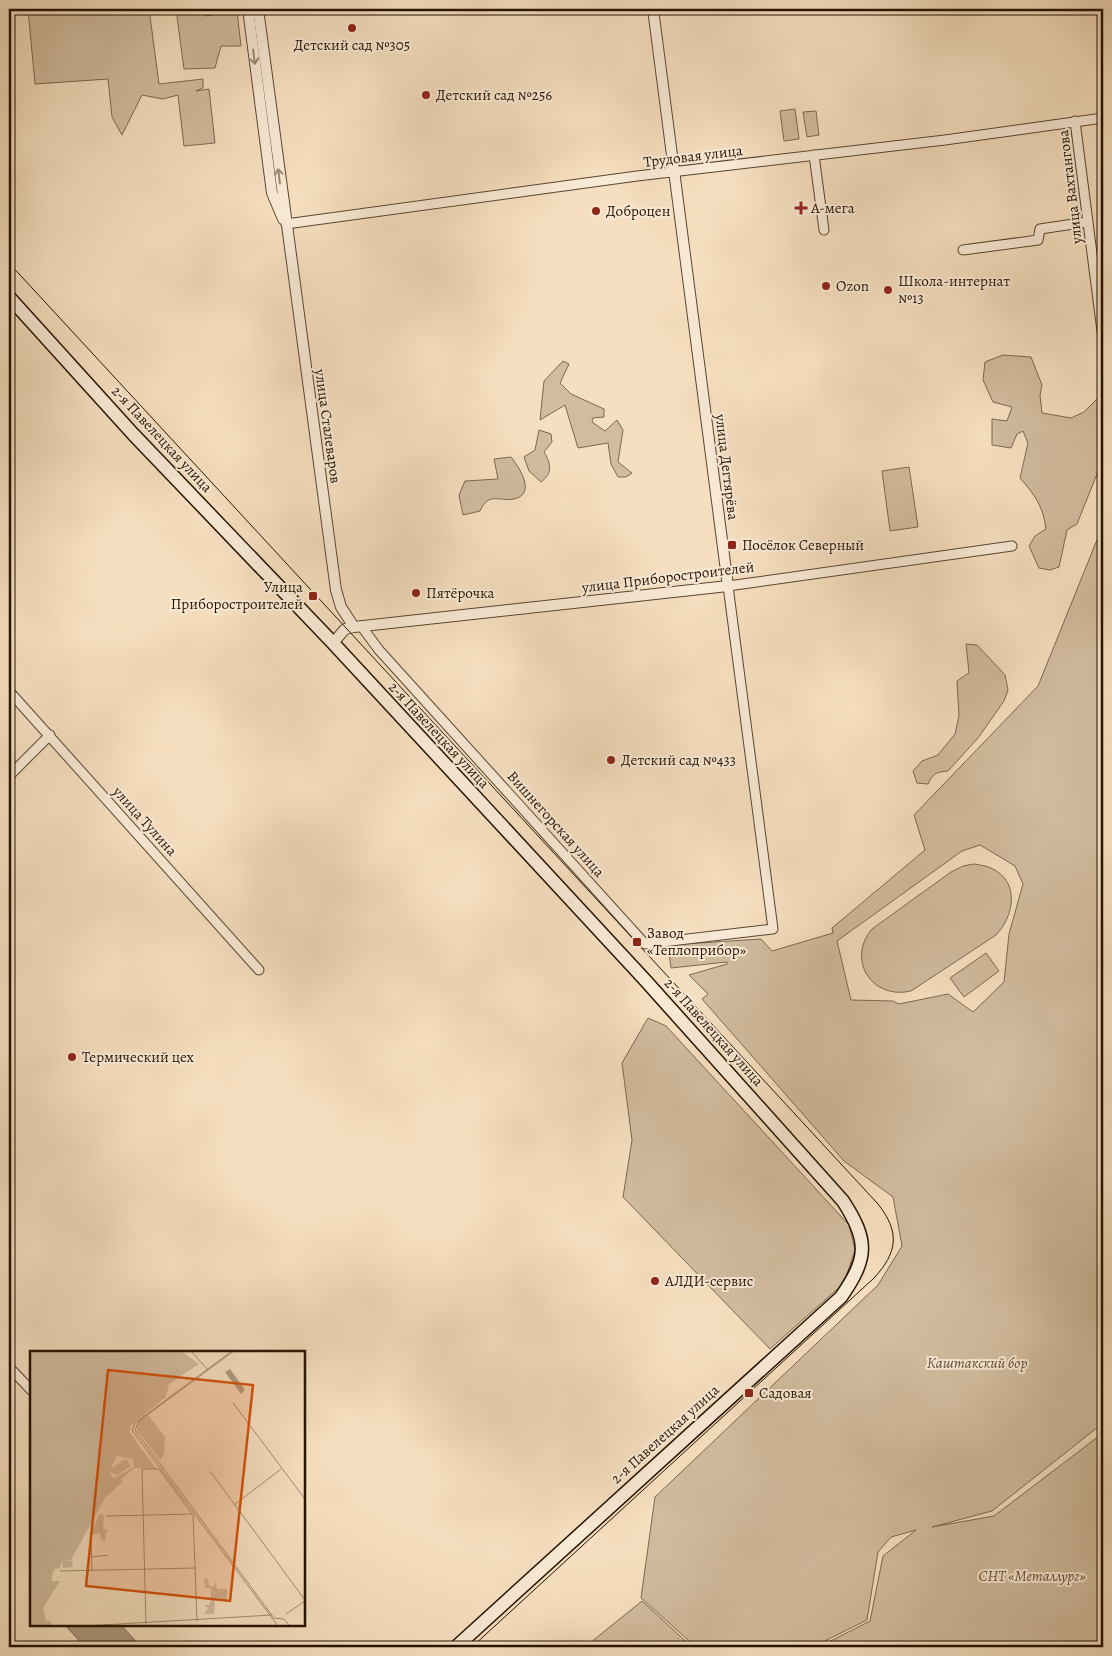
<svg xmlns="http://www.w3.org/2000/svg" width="1112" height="1656" viewBox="0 0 1112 1656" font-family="Alegreya,serif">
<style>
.green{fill:#d2bc9f;stroke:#7c6850;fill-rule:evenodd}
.water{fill:#af9a7f;stroke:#78644c}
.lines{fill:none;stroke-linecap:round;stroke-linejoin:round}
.minor-casing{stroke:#594630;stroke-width:11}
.tertiary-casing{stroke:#594630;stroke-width:12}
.secondary-casing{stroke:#251300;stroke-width:15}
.minor{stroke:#f9ead6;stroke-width:9}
.tertiary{stroke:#f9ead6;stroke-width:10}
.secondary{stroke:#f9ead6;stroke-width:12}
.tram{stroke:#251300;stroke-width:1}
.oneway{stroke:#9a8976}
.poi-dot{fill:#8f2418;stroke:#f9ead6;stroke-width:2}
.labels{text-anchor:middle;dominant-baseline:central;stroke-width:4;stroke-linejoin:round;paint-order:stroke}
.poi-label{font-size:15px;fill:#251300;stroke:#f9ead6;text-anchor:start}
.street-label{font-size:15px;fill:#251300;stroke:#f9ead6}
.park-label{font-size:15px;font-style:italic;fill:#624e38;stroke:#f9ead6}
.inset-road{fill:none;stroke:#a28d73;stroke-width:1}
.view{fill:#d4520b;fill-opacity:0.15;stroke:#d4520b;stroke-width:2.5}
.inset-edge{fill:none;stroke:#251300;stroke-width:2.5}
</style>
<rect width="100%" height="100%" fill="#f6dfc0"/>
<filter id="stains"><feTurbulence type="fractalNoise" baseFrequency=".004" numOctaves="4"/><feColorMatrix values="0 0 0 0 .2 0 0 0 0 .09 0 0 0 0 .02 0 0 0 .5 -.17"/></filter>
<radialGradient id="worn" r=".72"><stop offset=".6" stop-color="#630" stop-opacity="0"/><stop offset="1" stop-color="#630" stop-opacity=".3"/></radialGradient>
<g class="green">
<path d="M28,9H149L159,84L203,79V88L196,91L209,89L215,143L184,146L178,95L163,99L142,95L122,135L112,117L108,79L35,84Z"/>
<path d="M176,9H202L205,16L237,11L241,46H221L215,68L184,69Z"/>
<path d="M795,109L799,139L784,141L780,111Z"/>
<path d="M816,111L819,135L807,137L803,112Z"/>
<path d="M1003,355L1031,357L1042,385L1040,395L1042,413L1071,418L1084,412L1103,393V430L1099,434L1103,459L1077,524L1067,530L1059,567L1050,570L1039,568L1029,546L1035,536L1046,529C1043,506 1035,495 1020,478L1028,443L1023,431L1017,434L1011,448L992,445V419L1007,421L1012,407L993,402L983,380L985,362Z"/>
<path d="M563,361L569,364L560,383L571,394L604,409V417L593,418L592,422L605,431L617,420L623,430L618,462L632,473L626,477H618L611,464L608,443L578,448L565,405L540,420L544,381Z"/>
<path d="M539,430L551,434L552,442L544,452C551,464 553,473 541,482L529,471L524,457L535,450Z"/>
<path d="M511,457C519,467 537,494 514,499C499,502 489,491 480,511L463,515L459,495L465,481L498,479L494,459Z"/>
<path d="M909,467L918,527L890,531L882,471Z"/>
<path d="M1103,525V1423L992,1511L932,1527L994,1516L1103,1433V1647H819L870,1621L883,1556L916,1530L891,1537L878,1552L867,1620L813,1647H696L641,1598L655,1497L878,1285L902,1246L893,1197L844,1161L702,999L708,994L689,975L727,964V962L671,968L668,945L761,939L772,951L833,933L832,928L925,850L914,815L1038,686ZM980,845L1015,866L1023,884L1009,934L1004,982L973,1012L948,994L899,1004L893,1001L851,1000L837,941L962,851Z"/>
<path d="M966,644L977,645L1005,675L1008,690L1004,701L978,738L948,771C937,772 933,773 928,784L917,783L913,771L922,761L938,755L955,734L959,716L957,681L969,673Z"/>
<path d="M974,864C980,865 988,866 993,869C1020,883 1014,916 996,935L911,991C872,1000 846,960 872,929L951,872L963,866Z"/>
<path d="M986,953L999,971L964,997L950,978Z"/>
<path d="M648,1018L666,1026L849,1225L855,1250L844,1283L770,1349L623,1197L632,1140L622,1063Z"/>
<path d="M642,1601L692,1647H585Z"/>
</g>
<path class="water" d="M65,1625H121L141,1647H85Z"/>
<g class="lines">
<defs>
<g id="minor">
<path d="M1075,121L1103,339"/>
<path d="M814,155L824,230"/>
<path d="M286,224L637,176L945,140L1103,118"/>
<path d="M963,250L1038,240L1040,229L1087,222"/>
<path d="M362,627L379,650L645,944L773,929L728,586L1012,546"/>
<path d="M9,691L259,970"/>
<path d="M9,776L50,735"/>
<path d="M9,1367L31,1390"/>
</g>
<g id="tertiary">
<path d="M248,9L272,193L283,219"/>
<path d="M258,9L336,590L341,607L354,627"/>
<path d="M333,643L345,629L354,627L728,586L653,9"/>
</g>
<path id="secondary" d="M9,297L133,434L333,643L645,980L843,1201C869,1241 868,1258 841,1297L456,1647"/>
</defs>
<use href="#minor" class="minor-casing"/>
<use href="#tertiary" class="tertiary-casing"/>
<use href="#secondary" class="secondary-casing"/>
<use href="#minor" class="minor"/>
<use href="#tertiary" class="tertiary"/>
<use href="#secondary" class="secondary"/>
<path class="tram" d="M9,263L878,1204C900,1232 898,1252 874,1278L472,1647"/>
</g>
<defs><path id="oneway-shaft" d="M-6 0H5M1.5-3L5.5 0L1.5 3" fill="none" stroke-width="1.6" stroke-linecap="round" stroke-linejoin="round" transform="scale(1.25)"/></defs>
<g class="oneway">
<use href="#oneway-shaft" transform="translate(254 57) rotate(83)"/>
<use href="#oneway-shaft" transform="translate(279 176) rotate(-97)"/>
</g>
<g class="poi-dot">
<circle cx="352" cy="28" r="5"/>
<circle cx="426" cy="95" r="5"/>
<path d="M798.5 200.5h5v5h5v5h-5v5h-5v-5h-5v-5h5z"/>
<circle cx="596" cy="211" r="5"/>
<circle cx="826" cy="286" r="5"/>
<circle cx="888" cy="290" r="5"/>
<rect x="727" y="540" width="10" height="10" rx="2.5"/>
<circle cx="416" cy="593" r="5"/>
<rect x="308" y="591" width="10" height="10" rx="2.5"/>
<circle cx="611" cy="760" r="5"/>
<rect x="632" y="937" width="10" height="10" rx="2.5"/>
<circle cx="72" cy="1057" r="5"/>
<circle cx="655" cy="1281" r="5"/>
<rect x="744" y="1388" width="10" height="10" rx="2.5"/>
</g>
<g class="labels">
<g class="poi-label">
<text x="352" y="45" text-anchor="middle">Детский сад №305</text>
<text x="436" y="95">Детский сад №256</text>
<text x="811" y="208">А-мега</text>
<text x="606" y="211">Доброцен</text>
<text x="898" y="281">Школа-интернат<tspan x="898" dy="17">№13</tspan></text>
<text x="836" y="286">Ozon</text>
<text x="742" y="545">Посёлок Северный</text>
<text x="303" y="587" text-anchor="end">Улица<tspan x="303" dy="17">Приборостроителей</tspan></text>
<text x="426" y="593">Пятёрочка</text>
<text x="621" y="760">Детский сад №433</text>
<text x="647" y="933">Завод<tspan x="647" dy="17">«Теплоприбор»</tspan></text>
<text x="82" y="1057">Термический цех</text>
<text x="665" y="1281">АЛДИ-сервис</text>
<text x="759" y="1393">Садовая</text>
</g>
<g class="street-label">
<text transform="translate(693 156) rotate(-7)">Трудовая улица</text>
<text transform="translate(1070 187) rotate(-97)">улица Вахтангова</text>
<text transform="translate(328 426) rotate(82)">улица Сталеваров</text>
<text transform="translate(162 439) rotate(47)">2-я Павелецкая улица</text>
<text transform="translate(727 467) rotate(83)">улица Дегтярёва</text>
<text transform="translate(668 577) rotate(-7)">улица Приборостроителей</text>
<text transform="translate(439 735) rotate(47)">2-я Павелецкая улица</text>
<text transform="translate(145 821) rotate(48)">улица Тулина</text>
<text transform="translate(556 824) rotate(48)">Вишнегорская улица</text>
<text transform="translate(714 1032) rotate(48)">2-я Павелецкая улица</text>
<text transform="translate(665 1434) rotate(-42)">2-я Павелецкая улица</text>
</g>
<g class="park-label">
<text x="977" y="1363">Каштакский бор</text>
<text x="1032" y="1576">СНТ «Металлург»</text>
</g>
</g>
<g transform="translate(30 1351)">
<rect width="275" height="275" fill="#f6dfc0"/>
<path d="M0,0H151L169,13L139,33L136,46L100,75V82L126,118L105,117L92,127V131L75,147L41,209H37L42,210L43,216L33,217L32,209L30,217L24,218L21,230H30L13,257L16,270H21V275H0ZM87,105L103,108L104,116L84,127L80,123L81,117V122L87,124L101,115L96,108L81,117ZM118,64L135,86L134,103L130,109L107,79L108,71ZM70,162L74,165L73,178H77L75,190L71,189L70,182L60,184ZM174,228H178L179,235L183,236L186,231L187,238H197V249H185L184,263H174L178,257L174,254H179L181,248V237H175Z" fill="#d2bc9f" fill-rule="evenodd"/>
<path d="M200,18L215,39L211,43L195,21Z" fill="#af9a7f"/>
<path class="inset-road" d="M161,0L178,19L109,70L105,79L244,267L254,268L260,275M202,0L105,72L102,79L248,275M178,19L204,0M203,52L275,148M180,120L275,249M204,154L251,118M163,163L167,270M76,165L162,163M61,185L62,219M62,206L78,204M30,220L166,217M256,263L275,250M55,275L242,264M116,275L112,118H129L162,163"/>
<path class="view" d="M78,19L223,34L200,250L56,235Z"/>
<rect width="275" height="275" class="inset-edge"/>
</g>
<rect width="1112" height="1656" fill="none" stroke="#f6dfc0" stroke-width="30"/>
<rect x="10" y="10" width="1092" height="1636" fill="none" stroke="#251300" stroke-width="2.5"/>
<rect x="15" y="15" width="1082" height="1626" fill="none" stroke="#251300"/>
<rect width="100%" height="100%" filter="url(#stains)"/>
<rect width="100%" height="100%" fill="url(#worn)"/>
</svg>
